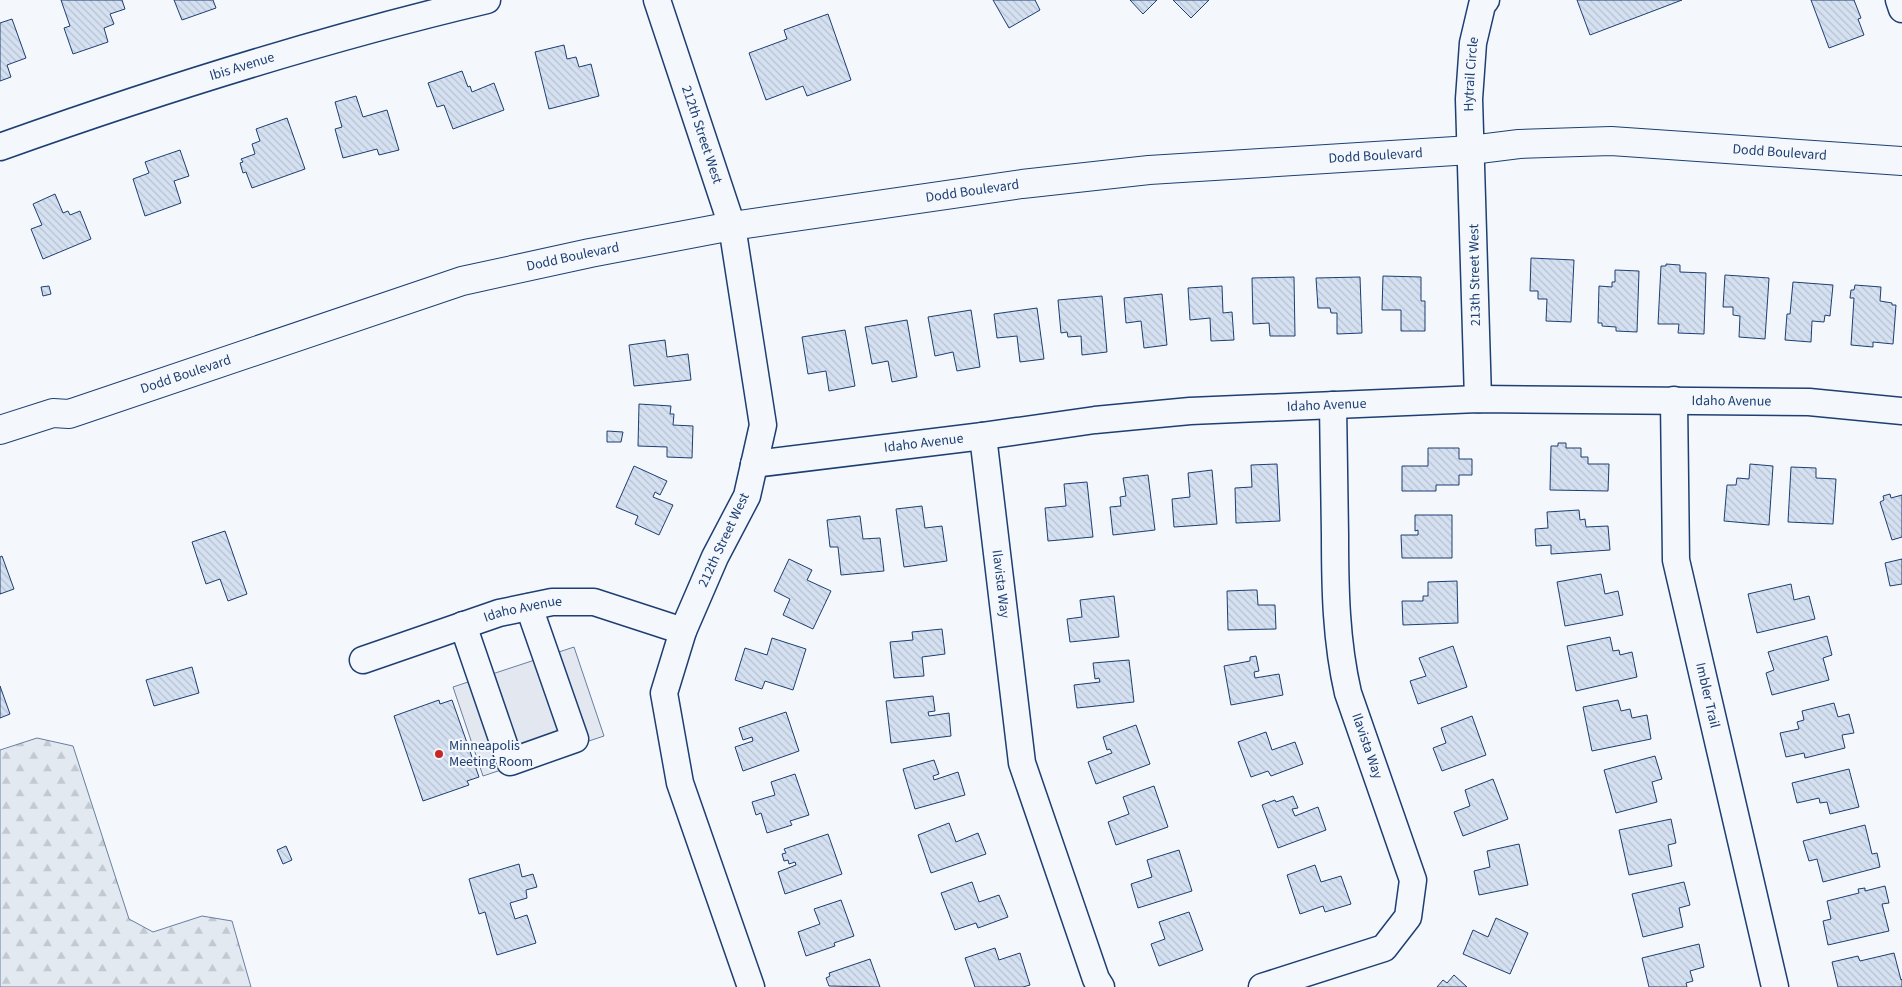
<svg xmlns="http://www.w3.org/2000/svg" width="1902" height="987" viewBox="0 0 1902 987" font-family="'Source Sans 3',sans-serif">
<style>
.forest{fill:url(#forest-firs);stroke:#687fa3}
.parking{fill:#e3e8f0;stroke:#687fa3}
.building{fill:url(#building-back-hatch);stroke:#1d3f73}
.lines{fill:none;stroke-linecap:round;stroke-linejoin:round}
.minor-casing{stroke:#1d3f73;stroke-width:29}
.major-casing{stroke:#1d3f73;stroke-width:30}
.minor{stroke:#f4f7fb;stroke-width:26}
.major{stroke:#f4f7fb;stroke-width:28}
.poi-dot{fill:#c62828;stroke:#f4f7fb;stroke-width:2}
.labels{text-anchor:middle;dominant-baseline:central;stroke-width:4;stroke-linejoin:round;paint-order:stroke}
.street-label{font-size:14px;fill:#1d3f73;stroke:#f4f7fb}
.poi-label{font-size:14px;fill:#1d3f73;stroke:#f4f7fb;text-anchor:start}
</style>
<defs>
<pattern id="forest-firs" width="22" height="20" patternUnits="userSpaceOnUse" patternTransform="scale(1.25)"><rect width="22" height="20" fill="#e3e9f0"/><path d="M5 1l3.5 6h-7zM16 11l3.5 6h-7z" fill="#c2c9d1"/></pattern>
<pattern id="building-back-hatch" width="6" height="6" patternUnits="userSpaceOnUse" patternTransform="scale(1.25)"><rect width="6" height="6" fill="#d5e0f0"/><path d="M-1 5l2 2M0 0l6 6M5-1l2 2" fill="none" stroke="#b6c1d1"/></pattern>
</defs>
<rect width="100%" height="100%" fill="#f4f7fb"/>
<path class="forest" d="M37,738L73,746L129,919L153,932L202,916L232,921L251,987H0V750Z"/>
<path class="parking" d="M574,647L604,736L483,776L453,687Z"/>
<g class="building">
<path d="M61,0H122L125,9L110,14L114,24L104,28L108,42L73,54L64,28L70,26Z"/>
<path d="M174,0H213L216,8L182,20Z"/>
<path d="M993,0H1035L1040,10L1009,28Z"/>
<path d="M1130,0H1157L1143,14Z"/>
<path d="M1173,0H1209L1191,18Z"/>
<path d="M1577,0H1682L1590,35Z"/>
<path d="M1811,0H1854L1861,18L1858,19L1864,35L1829,48Z"/>
<path d="M828,14L851,80L807,96L803,86L766,100L749,53L787,39L784,30Z"/>
<path d="M12,19L26,58L7,65L11,77L0,81V23Z"/>
<path d="M564,45L567,59L576,57L579,67L591,64L599,96L549,109L535,52Z"/>
<path d="M462,71L468,87L470,86L472,92L494,83L504,110L453,129L444,105L437,107L428,83Z"/>
<path d="M356,96L363,117L387,110L399,150L379,155L377,149L343,158L335,129L342,127L335,102Z"/>
<path d="M287,118L305,169L252,188L246,172L243,173L240,163L243,162L241,159L255,154L252,144L260,141L256,129Z"/>
<path d="M180,150L189,176L174,181L181,203L145,216L133,179L149,173L145,162Z"/>
<path d="M55,194L63,213L68,211L70,215L80,211L91,239L43,259L31,229L42,225L33,204Z"/>
<path d="M1531,258L1574,260L1571,322L1546,321L1547,299H1538V291H1530Z"/>
<path d="M1666,264L1680,265V272L1706,273L1704,334L1678,333L1679,324H1658L1661,266H1666Z"/>
<path d="M1615,270L1639,271L1637,332L1616,331V327L1602,326V323H1598L1599,286L1612,287V282H1615Z"/>
<path d="M1725,275L1769,278L1765,339L1739,337L1740,316L1733,315V307H1723Z"/>
<path d="M1383,276L1421,277V301H1425V331H1401V310H1382Z"/>
<path d="M1294,277L1295,336H1270L1269,323L1253,324L1252,278Z"/>
<path d="M1360,277L1362,333L1337,334V313H1331L1330,308H1318L1316,278Z"/>
<path d="M1793,282L1833,285L1830,316L1825,315L1824,322L1812,321L1811,342L1785,340L1787,314H1790Z"/>
<path d="M1855,285L1881,287L1880,301L1892,303V305H1896L1893,344L1873,342V347L1851,345L1854,298H1850L1851,290H1854Z"/>
<path d="M49,286L51,294L43,296L41,287Z"/>
<path d="M1222,286L1223,313L1232,312L1234,340L1211,341L1210,318L1190,320L1188,288Z"/>
<path d="M1162,294L1167,345L1144,348L1141,321L1126,323L1124,298Z"/>
<path d="M1102,296L1107,352L1082,355L1081,336L1068,337L1067,332L1061,333L1058,300Z"/>
<path d="M1037,308L1044,359L1020,362L1017,336L997,338L994,314Z"/>
<path d="M971,310L980,367L957,371L953,352L935,356L928,317Z"/>
<path d="M907,320L917,377L892,382L888,361L872,364L865,327Z"/>
<path d="M845,330L855,386L829,391L826,371L808,374L802,337Z"/>
<path d="M665,340L667,357L688,354L691,380L634,386L629,345Z"/>
<path d="M639,404L671,406L670,414H674L673,425L693,426L692,458L667,457V447L638,446Z"/>
<path d="M607,431L623,432L621,442H607Z"/>
<path d="M1558,443H1566V448H1581V457H1588V464H1609L1608,491L1550,490L1551,446H1558Z"/>
<path d="M1428,448H1459V459H1472V475H1459V485H1436V491H1402V466H1428Z"/>
<path d="M1277,464L1280,521L1236,523L1235,488L1252,487L1251,465Z"/>
<path d="M1750,464L1773,466L1769,525L1724,521L1727,485H1736L1737,478L1749,479Z"/>
<path d="M634,466L667,481L660,495L655,492L653,497L673,505L659,535L635,524L638,516L616,507Z"/>
<path d="M1791,467L1816,468V478L1836,479L1833,524L1788,522Z"/>
<path d="M1212,470L1217,524L1174,527L1172,499L1190,497L1188,473Z"/>
<path d="M1148,475L1155,530L1113,535L1110,507L1121,506L1120,497L1126,496L1123,478Z"/>
<path d="M1087,482L1093,537L1048,541L1045,508L1066,506L1064,484Z"/>
<path d="M1890,494L1891,498L1902,495V537L1892,540L1880,502L1884,500L1883,496Z"/>
<path d="M922,506L925,528L942,526L947,561L904,567L896,509Z"/>
<path d="M1579,510L1580,520L1585,519L1586,527L1608,526L1610,550L1551,554V545L1536,546L1535,529L1548,528L1547,512Z"/>
<path d="M1415,515H1452V558H1402L1401,535H1418V530L1415,531Z"/>
<path d="M860,516L863,539L880,538L884,571L841,575L838,547H830L827,520Z"/>
<path d="M225,531L247,594L228,601L220,579L206,584L192,542Z"/>
<path d="M2,556L14,589L0,594V557Z"/>
<path d="M789,559L812,570L807,580L831,591L813,629L783,615L790,599L774,591Z"/>
<path d="M1902,559V584L1890,586L1885,563Z"/>
<path d="M1601,574L1605,594L1618,591L1623,615L1565,626L1557,582Z"/>
<path d="M1457,581L1458,623L1403,625L1402,601H1423V596H1428V582Z"/>
<path d="M1791,584L1794,600L1809,596L1815,619L1757,633L1748,594Z"/>
<path d="M1252,590H1257L1258,605H1275L1276,629L1228,630L1227,591Z"/>
<path d="M1114,596L1119,637L1070,642L1067,619L1082,617L1080,600Z"/>
<path d="M942,629L945,654L922,657L924,676L894,678L890,642L913,640L912,632Z"/>
<path d="M1827,636L1832,655L1823,658L1829,680L1772,695L1766,673L1774,670L1768,652Z"/>
<path d="M1610,637L1613,651L1619,650L1620,655L1632,652L1637,677L1576,691L1567,646Z"/>
<path d="M772,638L806,649L793,690L765,681L762,689L735,680L745,648L767,655Z"/>
<path d="M1453,646L1467,687L1418,704L1410,681L1426,676L1419,658Z"/>
<path d="M1256,656L1259,671L1254,672L1255,678L1279,674L1283,695L1231,705L1224,666L1250,661V657Z"/>
<path d="M1129,660L1134,702L1077,708L1074,685L1100,682L1099,678L1095,679L1093,663Z"/>
<path d="M192,667L199,693L154,706L146,680Z"/>
<path d="M0,686L10,714L0,718Z"/>
<path d="M933,696L935,711L928,712L929,716L949,713L951,736L891,743L886,701Z"/>
<path d="M439,700L440,704L452,700L479,777L467,781L469,785L423,801L394,716Z"/>
<path d="M1618,700L1621,711L1630,709L1632,718L1647,715L1651,739L1592,751L1583,707Z"/>
<path d="M1834,703L1838,717L1849,714L1854,733L1842,735L1845,748L1805,758L1804,753L1786,757L1780,733L1799,729L1797,722L1804,720L1802,711Z"/>
<path d="M786,712L799,751L743,771L735,747L753,741L752,737L743,740L739,728Z"/>
<path d="M1472,716L1486,755L1442,771L1433,748L1446,743L1441,728Z"/>
<path d="M1136,725L1150,764L1096,784L1088,762L1112,753L1110,749L1107,750L1103,737Z"/>
<path d="M1266,732L1272,750L1295,742L1303,764L1271,776L1268,771L1251,777L1238,742Z"/>
<path d="M1655,756L1662,779L1652,782L1657,802L1616,813L1604,770Z"/>
<path d="M934,760L939,774L933,776L934,780L958,772L965,795L915,809L903,769Z"/>
<path d="M1849,769L1859,807L1830,814L1827,802L1820,803L1819,798L1797,803L1792,783Z"/>
<path d="M795,774L809,815L790,821L792,825L767,833L761,813L756,815L752,802L775,795L771,782Z"/>
<path d="M1493,779L1508,819L1463,836L1454,812L1470,806L1465,790Z"/>
<path d="M1154,786L1168,827L1116,845L1108,822L1129,814L1123,797Z"/>
<path d="M1293,796L1298,808L1292,809L1295,816L1318,807L1326,830L1278,848L1262,805L1275,800L1276,802Z"/>
<path d="M1671,819L1676,843L1668,845L1672,866L1629,875L1619,830Z"/>
<path d="M949,823L956,842L978,833L986,854L931,873L918,835Z"/>
<path d="M1865,825L1872,854L1877,853L1880,867L1823,882L1817,859L1809,861L1803,841Z"/>
<path d="M828,834L842,874L785,894L778,872L796,865L795,862L789,864L788,860L784,861L782,854L786,853L784,849Z"/>
<path d="M1519,844L1528,885L1479,895L1474,871L1490,867L1487,851Z"/>
<path d="M286,846L292,860L283,864L277,850Z"/>
<path d="M1179,850L1192,891L1138,908L1131,884L1152,877L1147,860Z"/>
<path d="M519,864L522,877L533,874L537,887L526,890L527,898L510,903L515,919L527,915L536,943L497,955L485,912L479,914L469,879Z"/>
<path d="M1315,865L1321,882L1341,876L1351,904L1325,912L1323,906L1300,914L1287,875Z"/>
<path d="M972,882L979,902L999,895L1008,917L978,928L976,923L955,930L941,893Z"/>
<path d="M1684,882L1690,905L1679,908L1683,927L1643,937L1632,894Z"/>
<path d="M1885,886L1889,903L1882,904L1889,931L1828,945L1823,921L1831,919L1827,901L1859,893L1858,889L1865,888V891Z"/>
<path d="M841,900L854,936L834,943L835,946L806,956L798,932L820,924L814,909Z"/>
<path d="M1189,912L1203,950L1159,966L1151,944L1165,939L1159,922Z"/>
<path d="M1496,918L1528,933L1510,974L1463,954L1473,930L1488,937Z"/>
<path d="M1699,944L1704,967L1690,971L1693,981L1686,983L1687,987H1649L1642,958Z"/>
<path d="M995,948L999,960L1020,953L1030,985L1023,987H975L965,958Z"/>
<path d="M1894,953L1901,980L1902,979V987H1838L1832,962L1858,956L1860,961Z"/>
<path d="M870,959L880,987L829,986L826,978L830,976L829,973Z"/>
<path d="M1454,975L1467,987H1437L1443,980L1447,983Z"/>
</g>
<g class="lines">
<defs>
<g id="minor">
<path id="s1" d="M657,0L732,226L763,425L747,496L715,557L683,631L664,693L680,783L751,987"/>
<path d="M1899,0L1902,9"/>
<path id="s2" d="M0,147C160,90 322,39 487,0"/>
<path id="s3" d="M1478,399L1469,99L1473,43L1482,5L1486,0"/>
<path id="s4" d="M1674,400L1676,560L1775,987"/>
<path id="s5" d="M983,436L1022,763L1096,979L1101,987"/>
<path id="s6" d="M754,464L983,436L1095,420L1190,411L1478,399L1809,402L1902,411"/>
<path d="M463,625L510,762L575,739L529,607"/>
<path id="s7" d="M363,660L499,613L552,602H594L683,631"/>
<path d="M1262,987L1384,948L1408,917L1413,880L1348,693C1336,641 1335,589 1335,535C1334,492 1334,448 1333,405"/>
</g>
<g id="major">
<path id="s8" d="M0,430L53,413L69,414L78,411L462,281L590,253L732,226L1022,184L1149,170L1471,150L1519,144L1611,141L1902,161"/>
</g>
</defs>
<use href="#minor" class="minor-casing"/>
<use href="#major" class="major-casing"/>
<use href="#minor" class="minor"/>
<use href="#major" class="major"/>
</g>
<circle class="poi-dot" cx="439" cy="754" r="5"/>
<g class="labels">
<g class="street-label">
<text stroke="none"><textPath href="#s2" startOffset="255">Ibis Avenue</textPath></text>
<text stroke="none"><textPath href="#s3" startOffset="325">Hytrail Circle</textPath></text>
<text stroke="none"><textPath href="#s1" startOffset="142">212th Street West</textPath></text>
<text stroke="none"><textPath href="#s8" startOffset="1815">Dodd Boulevard</textPath></text>
<text stroke="none"><textPath href="#s8" startOffset="1410">Dodd Boulevard</textPath></text>
<text stroke="none"><textPath href="#s8" startOffset="1005">Dodd Boulevard</textPath></text>
<text stroke="none"><textPath href="#s8" startOffset="600">Dodd Boulevard</textPath></text>
<text transform="translate(1475 275) rotate(-91)">213th Street West</text>
<text stroke="none"><textPath href="#s8" startOffset="195">Dodd Boulevard</textPath></text>
<text stroke="none"><textPath href="#s6" startOffset="981">Idaho Avenue</textPath></text>
<text stroke="none"><textPath href="#s6" startOffset="576">Idaho Avenue</textPath></text>
<text stroke="none"><textPath href="#s6" startOffset="171">Idaho Avenue</textPath></text>
<text transform="translate(724 540) rotate(-65)">212th Street West</text>
<text stroke="none"><textPath href="#s5" startOffset="149">Ilavista Way</textPath></text>
<text stroke="none"><textPath href="#s7" startOffset="168">Idaho Avenue</textPath></text>
<text stroke="none"><textPath href="#s4" startOffset="299">Imbler Trail</textPath></text>
<text transform="translate(1367 746) rotate(71)">Ilavista Way</text>
</g>
<g class="poi-label">
<text x="449" y="746">Minneapolis<tspan x="449" dy="16">Meeting Room</tspan></text>
</g>
</g>
</svg>
